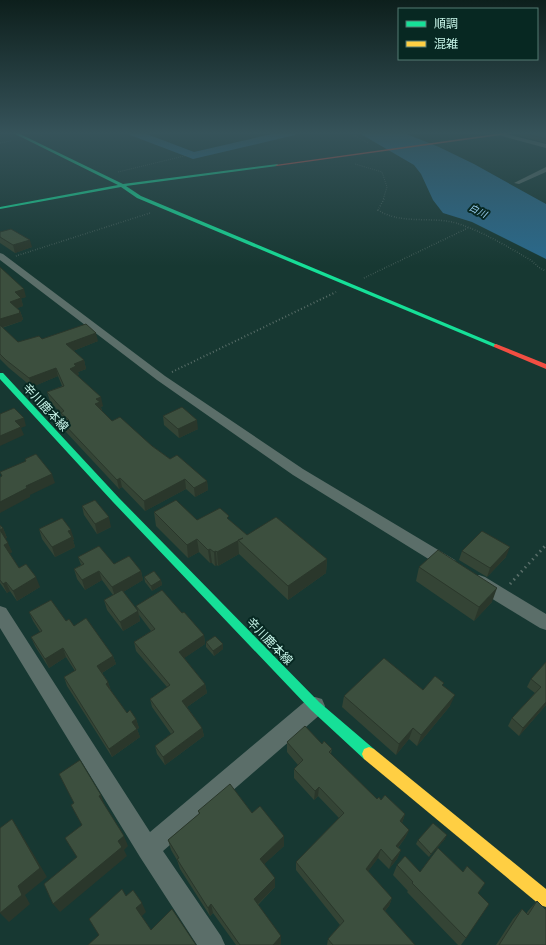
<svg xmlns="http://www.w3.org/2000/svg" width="546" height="945" viewBox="0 0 546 945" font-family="Ubuntu,'Noto Sans JP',sans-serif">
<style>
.water{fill:#2a6a8d}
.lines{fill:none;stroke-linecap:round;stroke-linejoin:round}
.river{fill:#2a6a8d;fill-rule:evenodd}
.path-far3{stroke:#596e69;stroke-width:1;stroke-dasharray:0.5 1.5;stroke-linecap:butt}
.path-far2{stroke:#596e69;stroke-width:1.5;stroke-dasharray:0.5 2;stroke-linecap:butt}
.path-far1{stroke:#596e69;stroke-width:2;stroke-dasharray:1 2.5;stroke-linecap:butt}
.path{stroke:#596e69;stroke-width:3;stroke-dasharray:1.5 4;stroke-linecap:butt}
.street{fill:#5b6e69;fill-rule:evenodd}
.fast{fill:#16e098;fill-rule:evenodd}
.slow{fill:#ffcf43;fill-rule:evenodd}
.jam{fill:#f24e42;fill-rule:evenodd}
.wall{fill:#344435}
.shaded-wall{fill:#2a372b}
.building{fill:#3c4f3e;stroke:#2a372b}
.labels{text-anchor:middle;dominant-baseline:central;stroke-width:4;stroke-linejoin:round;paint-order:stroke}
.far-water-label{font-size:9px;font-style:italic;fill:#9fd3f5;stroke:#072822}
.near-street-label{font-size:12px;fill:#c7f5e9;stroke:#072822}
</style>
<rect width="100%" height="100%" fill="#173832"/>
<path class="water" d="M359,133H404L439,147L474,164L546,204V259L472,222L443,213L433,200L421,174L414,165Z"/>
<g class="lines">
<path class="river" d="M129,133H144L194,152L276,133H296L295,135L193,159L130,135Z"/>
<g class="path-far3">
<path d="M350,133L368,143"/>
<path d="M41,135L49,133"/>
<path d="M0,143L11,141"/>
<path d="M355,164L382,172L387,187L383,200"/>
<path d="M118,172L279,133"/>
</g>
<g class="path-far2">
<path d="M384,199L378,210C401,225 431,216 456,223C482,231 506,246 529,259C535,263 538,268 546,271"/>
<path d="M16,256L150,213"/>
<path d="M364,278L468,228"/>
</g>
<path class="path-far1" d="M172,372L336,292"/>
<path class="path" d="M510,584L546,545"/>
<g class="street">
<path d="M491,133H502L546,144V148Z"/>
<path d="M546,167V172L519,184L514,183Z"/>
<path d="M0,253L3,254L165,376L303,469L455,560L457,564L455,568L449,570L443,568L293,475L157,380L0,260Z"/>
<path d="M479,575L485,577L546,614V630L540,628L473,587L471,582L473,577Z"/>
<path d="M0,606L6,608L150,832L308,699L315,697L322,699L325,706L322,713L163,851L221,936L225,945H197L140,857L0,628Z"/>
</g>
<g class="fast">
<path d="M13,133H18L123,184L278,164L277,166L126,186L141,196L500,346L498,347H494L137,198L121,187L0,209V207L118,185Z"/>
<path d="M0,373H3L119,498L319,702L374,749L376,754L374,759L369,761L364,759L311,710L113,502L0,379Z"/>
</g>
<path class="slow" d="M369,747L374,749L546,889V907L540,905L364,759L362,754L364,749Z"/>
<g class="jam">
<path d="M503,133H515L277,166L275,165Z"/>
<path d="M496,344L546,364V369L494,347V345Z"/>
</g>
</g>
<g class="wall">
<path d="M520,133H546V143L520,136Z"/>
<path d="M0,232L32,247L15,253L0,243Z"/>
<path d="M0,267L26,297L21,298L23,306L17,308L20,311L23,319L22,320V321L2,328L18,342L42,339L98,341L73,351L84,360L86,369L78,372L79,375H77L103,406L101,407L102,411L112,421L152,446L170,459L207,481L208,490L195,497L186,489L145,511L122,487L119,489L66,432L63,423L64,422H63L61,414L50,401L47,392L62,386L58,376L32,387L9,368L0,359Z"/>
<path d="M163,416L198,429L179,438L164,425Z"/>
<path d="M82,506L111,527L97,534L84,515Z"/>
<path d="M154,512L197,520H229L247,535L327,559L326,573L288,600L239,554L218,566L217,565L215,566L212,563H210L199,552L188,558L156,526Z"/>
<path d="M0,525L3,528L7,538H5L12,552L9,554L19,568L40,587L17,601L10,591L7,593L0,583Z"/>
<path d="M39,529L74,539L73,540L75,547L55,557L42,539Z"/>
<path d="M462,551L506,557L487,577L459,560Z"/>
<path d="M78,557L114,564L141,571L143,580L123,592L138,611L136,606L182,613L204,635L205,644L184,658L205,684L207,693L187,707L202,728L204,736L165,765L157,754L155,746L171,734L152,707L150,699L167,687L136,651L134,642L151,631L139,615L140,621L123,631L107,610L104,600L113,595L102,580L85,590L77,579L74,569L81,565Z"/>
<path d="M419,567L492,602L474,621L416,581Z"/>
<path d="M144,577L161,580L162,585L152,591L145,582Z"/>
<path d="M29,612L66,621L74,626L113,656L116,664L102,673L108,682L111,691L127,713L136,719L139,728L137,729L140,737L112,757L67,686L64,677L75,671L66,657L49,668L35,646L31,637L40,632L33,621Z"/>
<path d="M206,642L223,649L214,656L206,647Z"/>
<path d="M546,662V705L519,736L508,726L512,718L535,693L527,687L531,679Z"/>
<path d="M443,686L450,706L417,746L409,739L396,755L342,707L344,696L423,690Z"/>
<path d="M287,742L322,744L332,749L331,754L377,799L381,800L405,814L402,823L409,830L405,838L398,848L401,850L397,859L389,869L378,858L368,871L392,898L389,906L385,911L415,945H327L328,939L340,925L296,870V862L339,818L318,796L314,800L294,778V769L298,765L287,752Z"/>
<path d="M198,811L252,813L284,836V846L264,864L275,887L258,905L281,944L279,945H236L213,913L210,916L180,869L177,860L171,850L168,840L199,814Z"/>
<path d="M445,839L429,857L416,844L418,840Z"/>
<path d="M397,865L420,872L478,893L466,938L461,945H458L407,892L408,891L393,875Z"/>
<path d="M537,901L546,945H496L513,919L522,909L526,914L528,911Z"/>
</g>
<g class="shaded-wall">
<path d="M30,240L32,247L15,253L13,245Z"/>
<path d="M24,289L26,297L17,300L15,292Z"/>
<path d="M21,298L23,306L13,310L10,302Z"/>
<path d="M20,311L23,319L22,320V321L0,328V319Z"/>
<path d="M96,333L98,341L68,353L66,344Z"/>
<path d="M84,360L86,369L78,372L79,375L72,377L70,369L74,364Z"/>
<path d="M56,368L58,376L32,387L29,378Z"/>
<path d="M101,397L103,406L101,407L102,411L97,413L95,404L96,399Z"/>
<path d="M24,418L26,426L21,428L24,435L0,446V436L15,421Z"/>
<path d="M197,420L198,429L179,438L178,429Z"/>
<path d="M52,474L55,483L30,495V497L0,513V502L26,486Z"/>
<path d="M120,478L122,487L119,489L117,480Z"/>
<path d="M185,479L186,489L145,511L144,501Z"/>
<path d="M207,481L208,490L195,497L194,488Z"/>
<path d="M109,517L111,527L97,534L95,524Z"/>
<path d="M3,528L7,538L4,539L0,530Z"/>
<path d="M71,530L74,539L73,540L75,547L55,557L52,547L68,531Z"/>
<path d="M197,539L199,552L188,558L187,545Z"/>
<path d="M238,540L239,554L218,566L217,552Z"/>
<path d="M8,543L12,552L8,555L4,545Z"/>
<path d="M510,547L506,557L487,577L490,568Z"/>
<path d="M210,549L212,563H210L208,550Z"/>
<path d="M216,551L217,565L215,566L214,552Z"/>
<path d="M327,559L326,573L288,600V586Z"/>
<path d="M99,571L102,580L85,590L82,580Z"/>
<path d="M141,571L143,580L115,597L112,587Z"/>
<path d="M36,577L40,587L17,601L13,591Z"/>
<path d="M161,580L162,585L152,591L151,586Z"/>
<path d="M6,582L10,591L7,593L3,584Z"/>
<path d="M497,588L492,602L474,621L479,607Z"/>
<path d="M138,611L140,621L123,631L120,622Z"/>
<path d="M204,635L205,644L180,661L179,652Z"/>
<path d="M223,644V649L214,656L213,651Z"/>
<path d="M63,648L66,657L49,668L45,659Z"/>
<path d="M113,656L116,664L100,674L97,666Z"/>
<path d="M108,682L111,691L106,684Z"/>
<path d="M205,684L207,693L184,709L182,701Z"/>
<path d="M455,695L450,706L417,746L421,735Z"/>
<path d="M546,702V705L519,736L523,728Z"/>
<path d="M136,719L139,728L135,730L132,722Z"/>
<path d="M202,728L204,736L165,765L163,757Z"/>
<path d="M413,728L409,739L396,755L399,744Z"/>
<path d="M137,729L140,737L112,757L109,749Z"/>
<path d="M319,787L318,796L314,800L315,791Z"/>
<path d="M101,795L105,806L99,796Z"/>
<path d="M405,814L402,823L400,821Z"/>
<path d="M12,819L19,830L47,877L25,895L30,904L9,922L0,913L18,886Z"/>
<path d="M409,830L405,838L393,854L396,846Z"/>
<path d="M447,835L445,839L429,857L431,854Z"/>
<path d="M124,836L128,846L124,850L127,856L60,912L53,904Z"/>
<path d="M284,836V846L260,868V859Z"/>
<path d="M381,849L378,858L364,877L366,869Z"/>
<path d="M401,850L397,859L389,869L392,861Z"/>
<path d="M275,878V887L254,908V899Z"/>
<path d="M392,898L389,906L380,916L383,909Z"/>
<path d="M142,903L146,912L141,917L136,908Z"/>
<path d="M211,904L213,913L210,916L208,908Z"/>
<path d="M281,936V944L279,945H273Z"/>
</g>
<g class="building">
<path d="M525,133H546V139Z"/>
<path d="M11,229L30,240L13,245L0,237V232Z"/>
<path d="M0,267L24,289L15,292L21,298L10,302L20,311L19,312L20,313L0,319Z"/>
<path d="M86,324L96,333L66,344L84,360L74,364L76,366L70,369L101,397L96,399L100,402L95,404L112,421L120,417L152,446L170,459L177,455L207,481L194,488L185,479L144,501L120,478L117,480L63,423L69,420L61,413L64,411L47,392L64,386L56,368L29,378L6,360L0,354V325L18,342L39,336L42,339Z"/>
<path d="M182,407L197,420L178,429L163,416Z"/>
<path d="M14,408L24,418L15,421L21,427L0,436V414Z"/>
<path d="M36,454L52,474L26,486L27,488L0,502V477L2,476L0,472L26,461L25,459Z"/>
<path d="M95,500L109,517L95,524L82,506Z"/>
<path d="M176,500L197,520L220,508L229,516L227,518L247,535L276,517L327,559L288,586L238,540L243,538L217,552L216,551L214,552L210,549L208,550L197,539L187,545L154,512Z"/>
<path d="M62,518L71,530L68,531L72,537L52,547L39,529Z"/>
<path d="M0,525L3,528L0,530Z"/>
<path d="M0,530L8,543L4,545L19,568L26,564L36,577L13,591L6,582L3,584L0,580Z"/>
<path d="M482,531L510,547L490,568L462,551Z"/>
<path d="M99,546L114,564L129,556L141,571L112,587L99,571L82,580L74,569L84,564L78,557Z"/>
<path d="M438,550L497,588L479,607L419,567Z"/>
<path d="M154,571L161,580L151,586L144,577Z"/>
<path d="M122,590L138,611L120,622L104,600Z"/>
<path d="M162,590L182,613L184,612L204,635L179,652L205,684L182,701L202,728L163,757L155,746L174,732L150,699L170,685L134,642L155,629L136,606Z"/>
<path d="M51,600L66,621L69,619L74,626L86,618L113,656L97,666L108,682L106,684L127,713L130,710L136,719L132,722L137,729L109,749L64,677L76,670L63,648L45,659L31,637L42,631L29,612Z"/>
<path d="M215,636L223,644L213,651L206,642Z"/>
<path d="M384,658L423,690L435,676L444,683L442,685L455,695L421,735L413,728L399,744L344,696Z"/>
<path d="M546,662V702L523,728L512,718L541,687L531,679Z"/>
<path d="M305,726L322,744L324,741L332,749L329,752L377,799L379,797L381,800L385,795L405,814L400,821L409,830L396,846L401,850L392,861L381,849L366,869L392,898L383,909L415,945H333L328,939L344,921L296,862L344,813L319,787L315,791L294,769L303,760L287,742Z"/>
<path d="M80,760L101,795L99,796L124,836L118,841L122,847L53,904L44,884L77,857L65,838L82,825L71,805L74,803L59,774Z"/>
<path d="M230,784L252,813L260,806L284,836L260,859L275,878L254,899L281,936L273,945H240L211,904L208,908L177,859L179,858L168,840L200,813L198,811Z"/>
<path d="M12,819L40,868L18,886L22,895L0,913V828Z"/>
<path d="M433,823L447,835L431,854L418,840Z"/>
<path d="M438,848L463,872L467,866L485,883L478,893L489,904L466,938L412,883L413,882L397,865L405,856L420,872Z"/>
<path d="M122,889L126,896L133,890L142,903L136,908L151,930L172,909L196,945H88L99,935L89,919Z"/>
<path d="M537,901L546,910V945H499L522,909L528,915Z"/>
</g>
<linearGradient id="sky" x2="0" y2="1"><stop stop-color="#0d1f1c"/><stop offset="0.5" stop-color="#36535a"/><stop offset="1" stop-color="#36535a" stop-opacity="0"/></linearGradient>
<rect width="546" height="266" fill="url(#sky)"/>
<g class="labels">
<g class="far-water-label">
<text transform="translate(478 211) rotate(27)">白川</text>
</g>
<g class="near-street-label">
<text transform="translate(46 407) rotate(47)">辛川鹿本線</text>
<text transform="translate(270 641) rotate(46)">辛川鹿本線</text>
</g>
</g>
<rect x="398" y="8" width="140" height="52" fill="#072822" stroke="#547a72"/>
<rect x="406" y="21" width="20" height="6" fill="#16e098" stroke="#547a72"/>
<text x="434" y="28" font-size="12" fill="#c7f5e9">順調</text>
<rect x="406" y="41" width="20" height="6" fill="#ffcf43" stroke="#547a72"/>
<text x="434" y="48" font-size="12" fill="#c7f5e9">混雑</text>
</svg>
